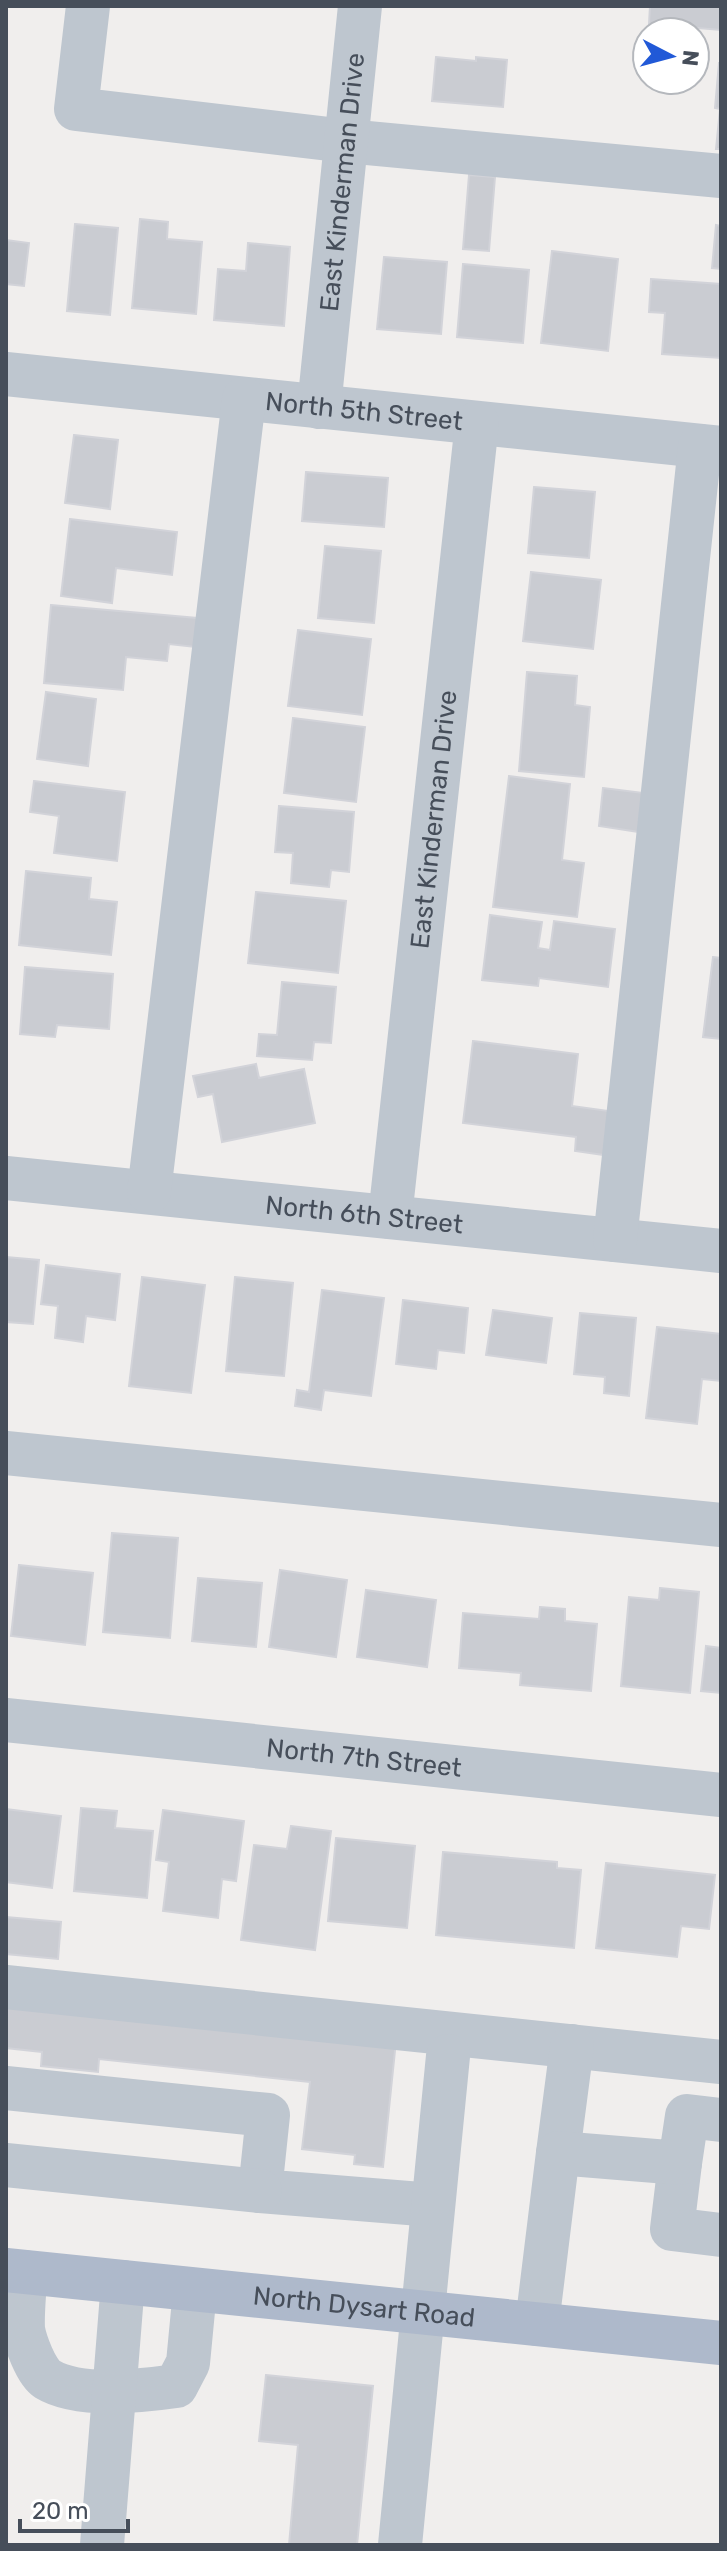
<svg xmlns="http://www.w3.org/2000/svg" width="727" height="2551" viewBox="0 0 727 2551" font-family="Rubik,sans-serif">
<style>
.building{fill:#caccd2;stroke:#d2d3d9;stroke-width:2}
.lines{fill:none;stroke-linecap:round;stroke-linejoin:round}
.minor{stroke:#bec6cf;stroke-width:44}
.major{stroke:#aeb9cb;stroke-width:44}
.labels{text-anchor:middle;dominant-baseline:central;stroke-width:7;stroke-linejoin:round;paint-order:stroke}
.street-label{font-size:26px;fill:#464e5a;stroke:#fff}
</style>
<rect width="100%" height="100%" fill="#f0eeed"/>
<g class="building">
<path d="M650,6H721V30L649,24Z"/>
<path d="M436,57L476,61V57L507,60L503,107L432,101Z"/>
<path d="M719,63H721V149H716L720,109L715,108Z"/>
<path d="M469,175L495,177L489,251L463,249Z"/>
<path d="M140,219L168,222L167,239L202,242L196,314L132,308Z"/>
<path d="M75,224L118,228L110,315L67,311Z"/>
<path d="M716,225L721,226V269L712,268Z"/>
<path d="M6,240L29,243L24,286L6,284Z"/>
<path d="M248,243L290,247L284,326L214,320L218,269L246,271Z"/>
<path d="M552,251L618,259L608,351L541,343Z"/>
<path d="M384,257L447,262L441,334L377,329Z"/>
<path d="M463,264L529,270L523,343L457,337Z"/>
<path d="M651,279L721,284V358L662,354L665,313L649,312Z"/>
<path d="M74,435L118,440L110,509L65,503Z"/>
<path d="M306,472L388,478L384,527L302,521Z"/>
<path d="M534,487L595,492L589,558L528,553Z"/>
<path d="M70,519L177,532L172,575L116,568L112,603L61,596Z"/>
<path d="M325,546L381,551L374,623L318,618Z"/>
<path d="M531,572L601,580L593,649L523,641Z"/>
<path d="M51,605L197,618L195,647L169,644L167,661L126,657L123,690L44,683Z"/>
<path d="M298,630L371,639L362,715L288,706Z"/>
<path d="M527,672L577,676L575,705L590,707L584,777L519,771Z"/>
<path d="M46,692L96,699L88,766L37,759Z"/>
<path d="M293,718L365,727L356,802L284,793Z"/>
<path d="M509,776L570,784L562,860L584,863L577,917L493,907Z"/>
<path d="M34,781L125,792L117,861L54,853L59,816L30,812Z"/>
<path d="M603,788L644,793L639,832L599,826Z"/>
<path d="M279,806L354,812L349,872L331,870L329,887L291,883L293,853L275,852Z"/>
<path d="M26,871L91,878L89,899L117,902L111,955L19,945Z"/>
<path d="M256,892L346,901L338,973L248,963Z"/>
<path d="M490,915L542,922L538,948L550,950L554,921L615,929L608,987L539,978L538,986L482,980Z"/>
<path d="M713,957L721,958V1039L703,1037Z"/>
<path d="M25,967L113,974L109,1029L57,1025L55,1037L20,1034Z"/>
<path d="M282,982L336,987L331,1043L314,1042L312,1060L257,1056L259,1034L277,1035Z"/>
<path d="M473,1041L578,1054L572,1106L616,1112L611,1156L575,1151L576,1137L463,1123Z"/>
<path d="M256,1064L259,1078L304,1069L315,1123L222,1142L213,1094L198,1097L193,1076Z"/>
<path d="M6,1257L39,1260L33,1324L6,1322Z"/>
<path d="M46,1265L120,1274L115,1320L86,1316L83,1342L55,1338L58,1306L41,1304Z"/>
<path d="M142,1277L205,1285L191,1393L129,1386Z"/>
<path d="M235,1277L293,1283L284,1376L226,1371Z"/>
<path d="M322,1290L384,1298L371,1396L324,1390L321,1410L295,1406L297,1390L309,1392Z"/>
<path d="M403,1300L468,1308L464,1353L438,1350L436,1369L396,1364Z"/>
<path d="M493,1310L552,1318L546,1363L486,1355Z"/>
<path d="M580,1313L636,1318L629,1396L604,1393L605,1377L574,1374Z"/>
<path d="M657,1327L721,1334V1381L702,1379L697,1424L646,1418Z"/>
<path d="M112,1533L178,1538L170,1638L103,1632Z"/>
<path d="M19,1565L93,1573L85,1645L11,1636Z"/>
<path d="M280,1570L347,1580L336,1657L269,1647Z"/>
<path d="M198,1578L262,1583L256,1647L192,1641Z"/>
<path d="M660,1588L699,1592L690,1693L621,1686L629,1597L659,1600Z"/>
<path d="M366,1590L436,1600L427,1667L357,1657Z"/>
<path d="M540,1607L565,1609V1621L597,1624L591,1691L520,1685L521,1673L459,1668L463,1613L539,1619Z"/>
<path d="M706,1646L721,1648V1693L701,1691Z"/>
<path d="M81,1808L117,1811L115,1828L153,1831L147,1898L74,1891Z"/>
<path d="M6,1809L61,1816L52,1888L6,1882Z"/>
<path d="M163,1810L244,1821L236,1881L222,1879L218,1918L163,1911L169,1862L156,1860Z"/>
<path d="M291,1826L331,1831L315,1950L241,1940L254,1845L287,1849Z"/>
<path d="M336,1838L415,1846L407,1928L328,1921Z"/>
<path d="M443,1852L557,1862V1868L581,1870L574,1948L436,1935Z"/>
<path d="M606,1863L715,1875L709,1929L681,1926L677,1957L596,1948Z"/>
<path d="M6,1917L61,1922L58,1959L6,1954Z"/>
<path d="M6,1999L396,2041L383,2167L354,2164L355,2155L302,2149L310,2082L99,2059L98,2072L41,2066L42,2052L6,2048Z"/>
<path d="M266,2375L373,2386L357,2545H289L298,2445L259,2441Z"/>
</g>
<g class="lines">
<g class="minor">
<path d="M88,6L76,109L346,141L721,176"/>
<path id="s1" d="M6,374L721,448"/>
<path id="s2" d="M319,407L360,6"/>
<path id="s3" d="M6,1178L721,1251"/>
<path d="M149,1192L244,399"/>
<path id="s4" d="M390,1217L477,423"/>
<path d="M615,1240L700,446"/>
<path d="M6,1453L721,1525"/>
<path id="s5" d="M6,1720L721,1795"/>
<path d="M6,1987L721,2062"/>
<path d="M6,2088L268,2115L260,2191L433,2205"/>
<path d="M558,2153L572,2046"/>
<path d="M680,2163L672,2229L721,2235"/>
<path d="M6,2165L260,2191"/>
<path d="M25,2272C25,2291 22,2311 23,2329C25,2341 36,2372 47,2379C78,2398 141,2391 176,2386L188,2363L195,2290"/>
<path d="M537,2324L558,2153L680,2163L687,2116L721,2120"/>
<path d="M102,2545L123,2282"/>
<path d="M400,2545L448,2056"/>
</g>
<path class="major" id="s6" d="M6,2270L721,2343"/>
</g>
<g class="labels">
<g class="street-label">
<text stroke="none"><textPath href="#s2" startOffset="226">East Kinderman Drive</textPath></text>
<text stroke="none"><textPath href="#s1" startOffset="360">North 5th Street</textPath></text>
<text stroke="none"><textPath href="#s4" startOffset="400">East Kinderman Drive</textPath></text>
<text stroke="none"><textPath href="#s3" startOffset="360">North 6th Street</textPath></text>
<text stroke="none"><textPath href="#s5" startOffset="360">North 7th Street</textPath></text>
<text stroke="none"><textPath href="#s6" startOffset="360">North Dysart Road</textPath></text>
</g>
</g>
<rect width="727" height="2551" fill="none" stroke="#464e5a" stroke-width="16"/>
<g transform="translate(671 56) rotate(96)"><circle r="38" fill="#ffffff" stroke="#b5b8bd" stroke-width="2"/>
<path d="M0-6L14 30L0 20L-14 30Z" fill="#2159d7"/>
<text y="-12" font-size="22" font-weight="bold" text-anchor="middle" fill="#464e5a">N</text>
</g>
<path d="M20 2519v12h108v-12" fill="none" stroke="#464e5a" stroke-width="4"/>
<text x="32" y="2519" font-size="24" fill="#464e5a" stroke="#ffffff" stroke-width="6" paint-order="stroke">20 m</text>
</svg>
